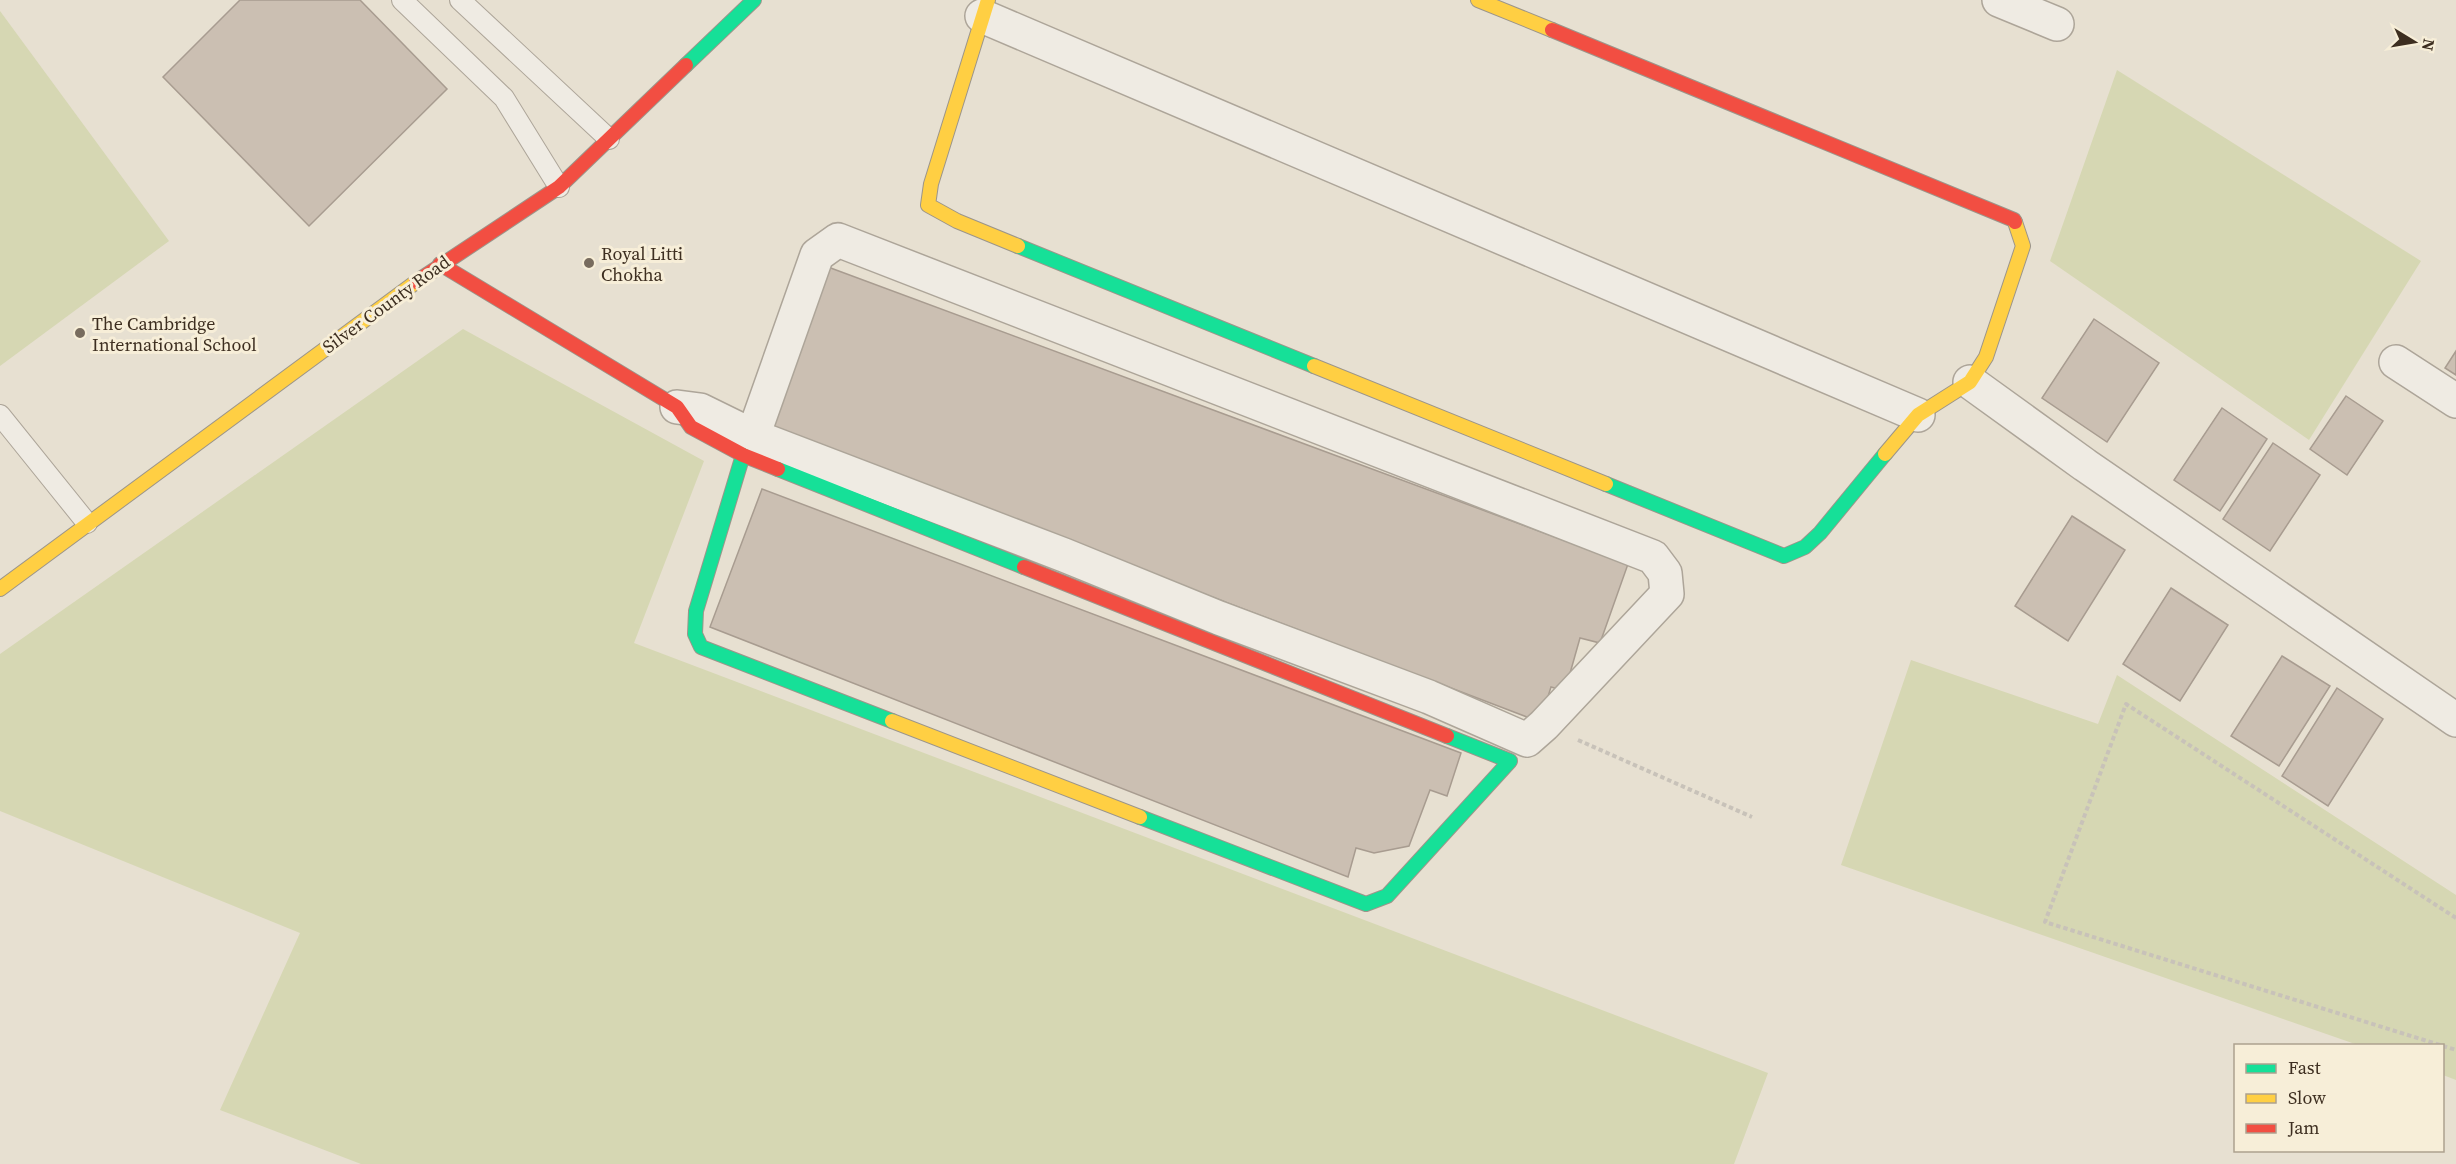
<svg xmlns="http://www.w3.org/2000/svg" width="2456" height="1164" viewBox="0 0 2456 1164" font-family="'Source Serif 4',serif">
<style>
.green{fill:#d6d7b3}
.building{fill:#cbbfb2;stroke:#a89c90;stroke-width:1.5}
.lines{fill:none;stroke-linecap:round;stroke-linejoin:round}
.lane-casing{stroke:#ada599;stroke-width:22}
.street-casing{stroke:#ada599;stroke-width:36}
.fast-casing{stroke:#9c958a;stroke-width:16}
.slow-casing{stroke:#9c958a;stroke-width:16}
.jam-casing{stroke:#9c958a;stroke-width:16}
.path{stroke:#c8c2b9;stroke-width:4;stroke-dasharray:4.5 3;stroke-linecap:butt}
.lane{stroke:#efebe3;stroke-width:20}
.street{stroke:#efebe3;stroke-width:33}
.fast{stroke:#16e098;stroke-width:14}
.slow{stroke:#ffcf43;stroke-width:14}
.jam{stroke:#f24e42;stroke-width:14}
.poi-dot{fill:#786c5e;stroke:#f7eed8;stroke-width:2}
.labels{text-anchor:middle;dominant-baseline:central;stroke-width:6;stroke-linejoin:round;paint-order:stroke}
.poi-label{font-size:18px;fill:#3d2e20;stroke:#f7eed8;text-anchor:start}
.street-label{font-size:18px;fill:#3d2e20;stroke:#f7eed8}
</style>
<rect width="100%" height="100%" fill="#e7e0d1"/>
<g class="green">
<path d="M0,11L169,241L0,366Z"/>
<path d="M2117,70L2421,261L2309,440L2050,261Z"/>
<path d="M463,329L704,461L634,643L1768,1073L1734,1164H361L220,1110L300,933L0,811V654Z"/>
<path d="M1911,660L2098,724L2117,675L2456,895V1080L2443,1075L2442,1046L2358,1045L1841,865Z"/>
</g>
<g class="building">
<path d="M240,0H360L447,89L309,226L163,77Z"/>
<path d="M828,267L1628,564L1600,643L1580,638L1565,691L1551,687L1540,722L769,428Z"/>
<path d="M2094,319L2159,363L2107,442L2042,398Z"/>
<path d="M2456,351V375L2445,368Z"/>
<path d="M2346,396L2383,421L2347,475L2310,449Z"/>
<path d="M2222,408L2267,439L2220,511L2174,480Z"/>
<path d="M2273,443L2320,475L2270,551L2223,519Z"/>
<path d="M762,489L1461,753L1447,796L1430,790L1409,846L1374,853L1356,848L1348,877L710,627Z"/>
<path d="M2072,516L2125,550L2068,641L2015,606Z"/>
<path d="M2171,588L2228,625L2180,701L2123,664Z"/>
<path d="M2282,656L2330,686L2279,766L2231,736Z"/>
<path d="M2337,688L2383,719L2328,806L2282,776Z"/>
</g>
<g class="lines">
<defs>
<g id="lane">
<path d="M402,0L504,98L559,187"/>
<path d="M460,0L609,139"/>
<path d="M0,415L87,523"/>
</g>
<g id="street">
<path d="M1999,0L2057,24"/>
<path d="M982,16L1918,415"/>
<path d="M2396,362L2456,401"/>
<path d="M1970,382L2085,465L2456,720"/>
<path d="M677,407L700,410L753,436L1064,555L1219,618L1429,697L1527,740L1544,725L1667,594L1665,573L1653,557L838,240L817,255L753,436"/>
</g>
<g id="fast">
<path d="M686,65L754,0"/>
<path d="M1018,246L1314,366"/>
<path d="M743,455L696,611L695,634L701,647L892,721"/>
<path d="M778,469L1024,567"/>
<path d="M1606,484L1784,556L1805,547L1820,533L1885,454"/>
<path d="M1140,817L1366,904L1387,896L1510,761L1447,736"/>
</g>
<g id="slow">
<path d="M988,0L931,184L928,205L957,221L1018,246"/>
<path d="M1478,0L1552,30"/>
<path d="M1314,366L1606,484"/>
<path d="M1885,454L1918,415L1970,382L1986,357L2023,246L2015,222"/>
<path d="M0,589L416,282"/>
<path d="M892,721L1140,817"/>
</g>
<g id="jam">
<path d="M1552,30L2014,220L2015,222"/>
<path d="M440,264L677,407L691,427L743,455L778,469"/>
<path d="M416,282L559,187L686,65"/>
<path d="M1024,567L1447,736"/>
</g>
</defs>
<use href="#lane" class="lane-casing"/>
<use href="#street" class="street-casing"/>
<use href="#fast" class="fast-casing"/>
<use href="#slow" class="slow-casing"/>
<use href="#jam" class="jam-casing"/>
<g class="path">
<path d="M1578,740L1752,817"/>
<path d="M2456,918L2126,704L2045,922L2456,1050"/>
</g>
<use href="#lane" class="lane"/>
<use href="#street" class="street"/>
<use href="#fast" class="fast"/>
<use href="#slow" class="slow"/>
<use href="#jam" class="jam"/>
</g>
<g class="poi-dot">
<circle cx="589" cy="263" r="6"/>
<circle cx="80" cy="333" r="6"/>
</g>
<g class="labels">
<g class="poi-label">
<text x="601" y="253">Royal Litti<tspan x="601" dy="21">Chokha</tspan></text>
<text x="92" y="323">The Cambridge<tspan x="92" dy="21">International School</tspan></text>
</g>
<g class="street-label">
<text transform="translate(386 304) rotate(-36)">Silver County Road</text>
</g>
</g>
<rect x="2234" y="1044" width="210" height="108" fill="#f7eed8" stroke="#ada18e" stroke-width="1.5"/>
<rect x="2246" y="1064" width="30" height="9" fill="#16e098" stroke="#ada18e" stroke-width="1.5"/>
<text x="2288" y="1074" font-size="18" fill="#3d2e20">Fast</text>
<rect x="2246" y="1094" width="30" height="9" fill="#ffcf43" stroke="#ada18e" stroke-width="1.5"/>
<text x="2288" y="1104" font-size="18" fill="#3d2e20">Slow</text>
<rect x="2246" y="1124" width="30" height="9" fill="#f24e42" stroke="#ada18e" stroke-width="1.5"/>
<text x="2288" y="1134" font-size="18" fill="#3d2e20">Jam</text>
<g transform="translate(2414 42) rotate(101)" stroke="#f7eed8" stroke-width="4.5" paint-order="stroke">
<path d="M0-4.5L10 22L0 15L-10 22Z" fill="#3d2e20"/>
<text y="-9" font-size="16" font-weight="bold" text-anchor="middle" fill="#3d2e20">N</text>
</g>
</svg>
